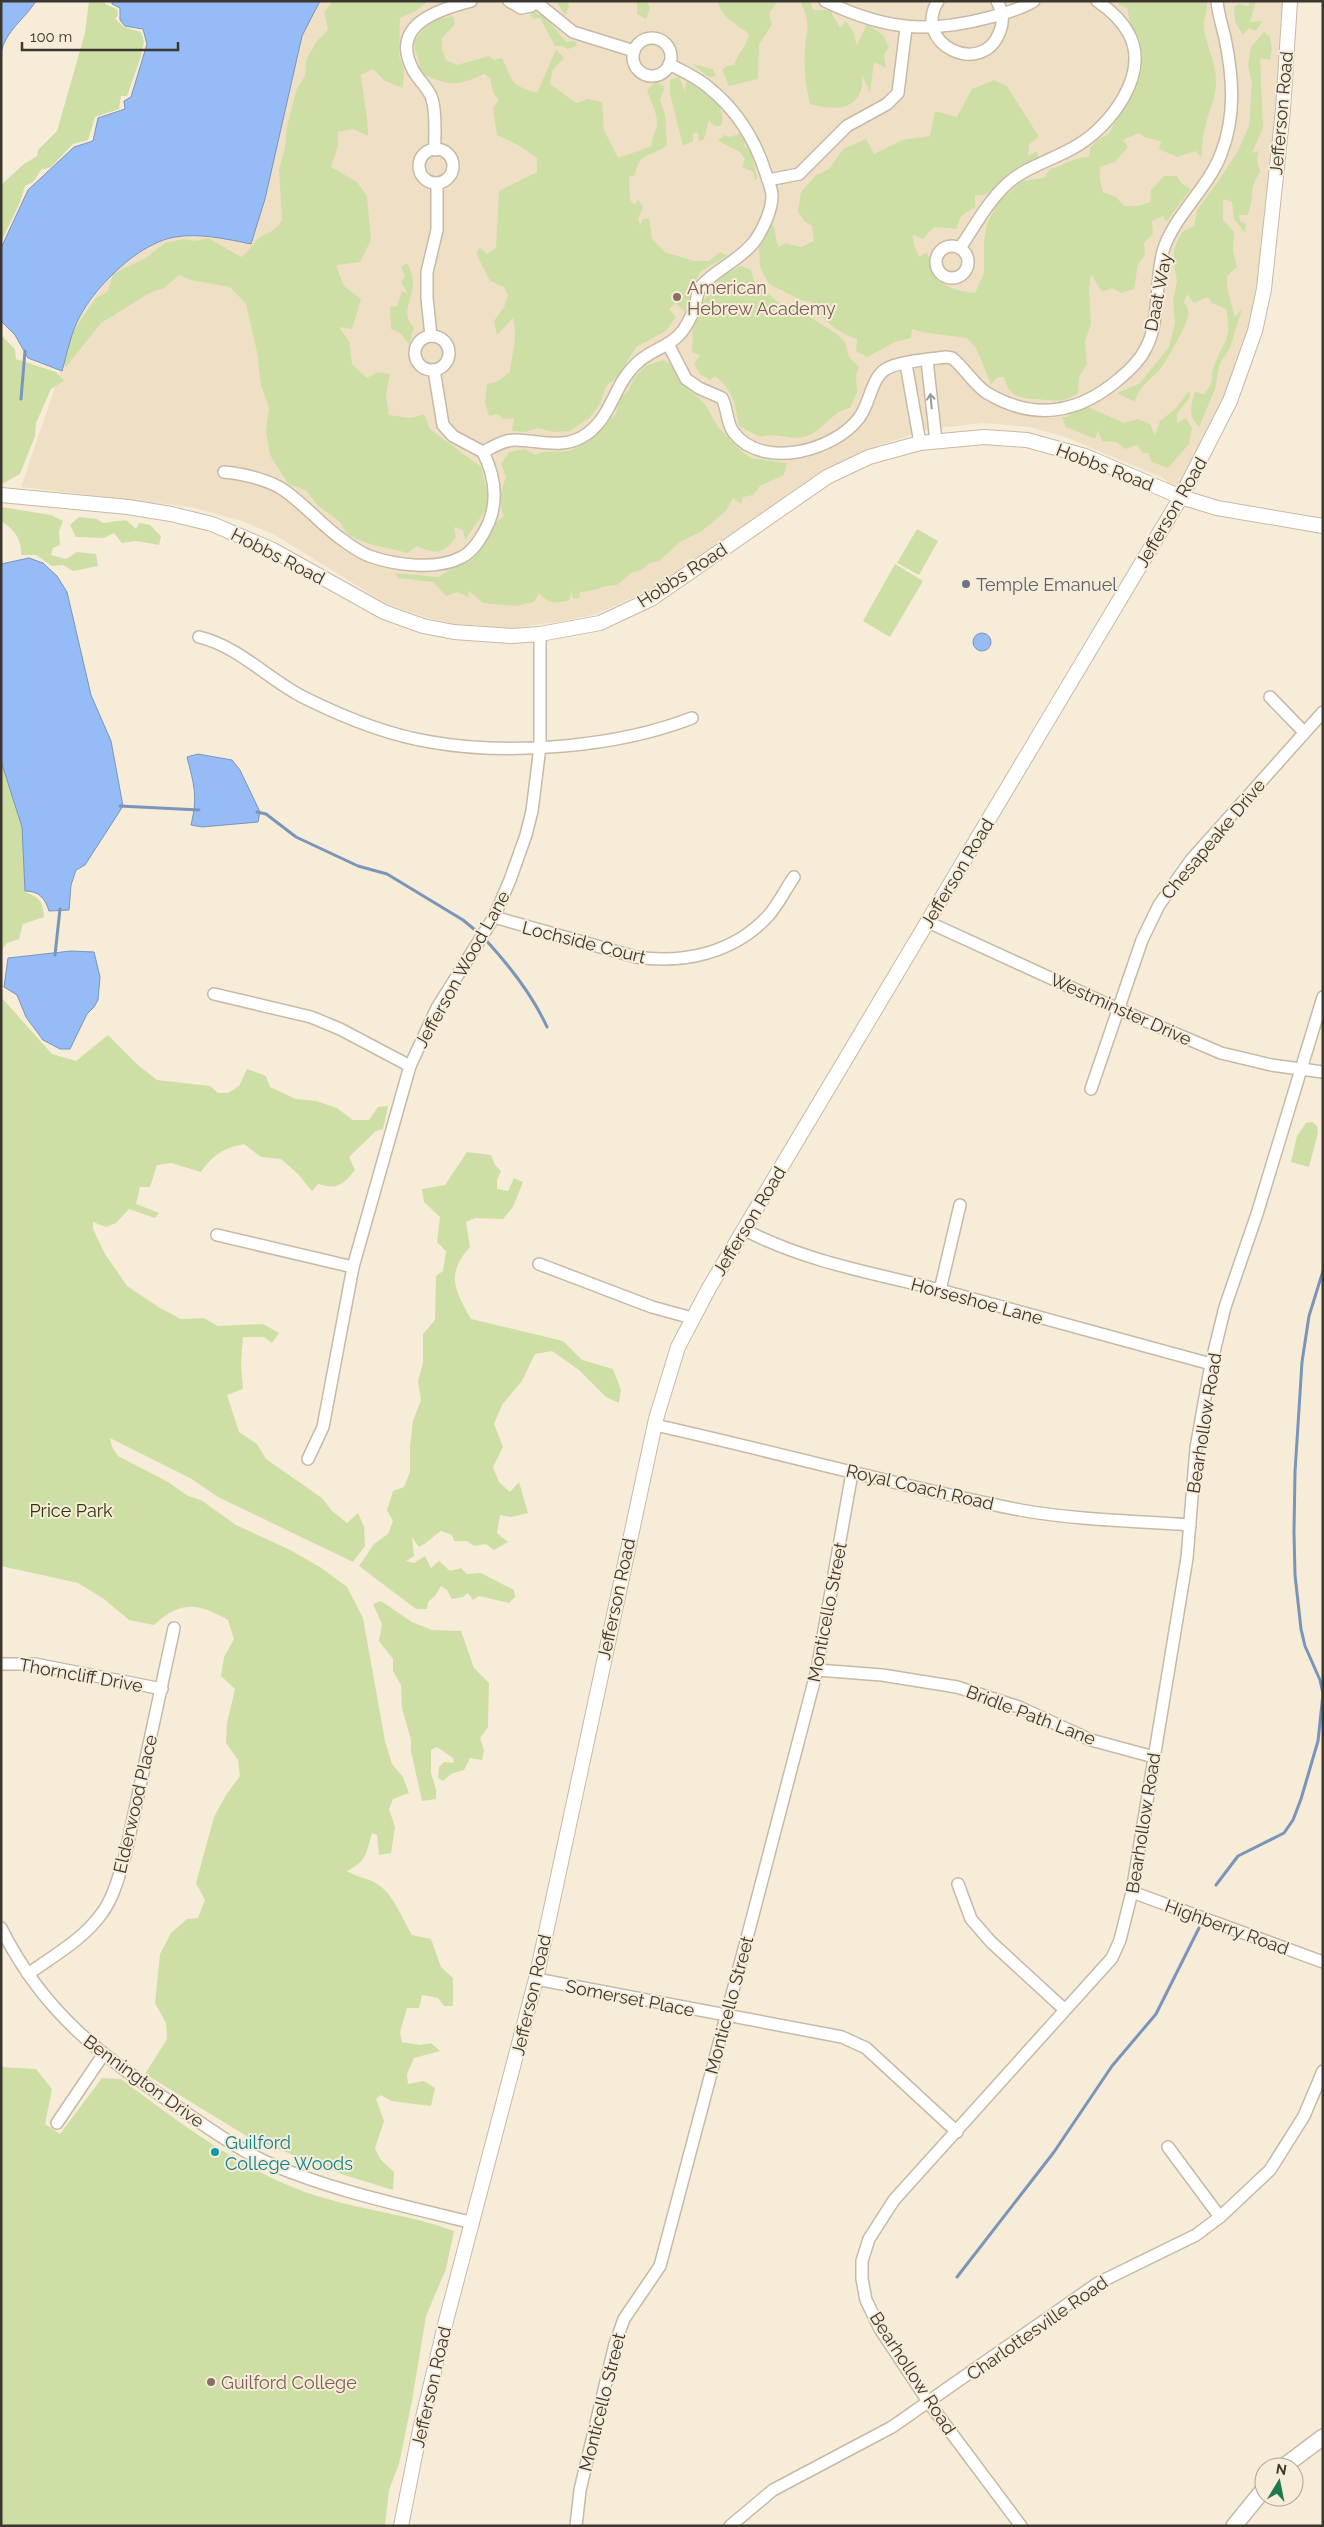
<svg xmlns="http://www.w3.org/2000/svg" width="1324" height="2527" viewBox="0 0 1324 2527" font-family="Raleway,sans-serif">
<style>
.built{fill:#efe0c5}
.green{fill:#cedfa6}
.water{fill:#95bcf6;stroke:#7a94ba}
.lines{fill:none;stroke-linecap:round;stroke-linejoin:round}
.stream{stroke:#7a94ba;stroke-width:3}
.minor-casing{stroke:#c5baa7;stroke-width:14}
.tertiary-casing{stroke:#c5baa7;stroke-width:16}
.secondary-casing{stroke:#c5baa7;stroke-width:18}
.minor{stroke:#fff;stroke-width:11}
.tertiary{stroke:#fff;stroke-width:14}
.secondary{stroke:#fff;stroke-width:15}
.oneway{stroke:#9d9b97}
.education-dot{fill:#8d6e63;stroke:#f7ecd8;stroke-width:2}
.worship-dot{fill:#6b7280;stroke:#f7ecd8;stroke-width:2}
.culture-dot{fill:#0f9aa8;stroke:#f7ecd8;stroke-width:2}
.labels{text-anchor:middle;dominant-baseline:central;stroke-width:4;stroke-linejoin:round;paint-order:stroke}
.street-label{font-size:18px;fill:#3b372f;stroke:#f7ecd8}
.education-label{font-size:18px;fill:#785e54;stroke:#f7ecd8;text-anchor:start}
.worship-label{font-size:18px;fill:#5b616d;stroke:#f7ecd8;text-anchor:start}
.park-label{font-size:18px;fill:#2c350f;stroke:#f7ecd8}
.culture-label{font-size:18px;fill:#0d838f;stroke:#f7ecd8;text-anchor:start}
</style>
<rect width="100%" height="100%" fill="#f7ecd8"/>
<path class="built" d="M320,1H1290L1255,331L1181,497L1163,478L1065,437L1029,427L983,423L929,429L865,450L823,470L654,588L597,614L565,621L512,628L455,624L424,617L385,603L275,535L242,521L191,507L21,487L79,317L114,272L151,245L175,237H216L251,244L265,199L302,36Z"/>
<g class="green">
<path d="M89,1H105V4L117,9L118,15L115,18C123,29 129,28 141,32L144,42L141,56L127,96H121L119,109L95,117L88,140L73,144L51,167L41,170L33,182L25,186L20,202L1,242V185L24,164L37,156L38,150L57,131L85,33Z"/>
<path d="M333,1H428L416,11L400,18L399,56L404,68L403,88L385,81L373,69L361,75C363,96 368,115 368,136L353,129L338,132V146L331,167L357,182L367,196L371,240L360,262L336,265L344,286L361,299L352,329L339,327L349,341L352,364L367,378L378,372L390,374L386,395L389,415L411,418L424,414L430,429L481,467L487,491V508L465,540L463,530L454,527L456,537C444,554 435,555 417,546L408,553L369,544L348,535L339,521L317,505L306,490L288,484L270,455L266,431L269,408L261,385L257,352L246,304L230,287L191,280L179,275L164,288L148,294L101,323L66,367L57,354L96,298L108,291L113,274L147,257L165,243L184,239L195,241L208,238L241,257C250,251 254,241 260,237C272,230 273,233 282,220L279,169L285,148L287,126L297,88L305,76L306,60L316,42L328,30L324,12Z"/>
<path d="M556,1H568L569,7L565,15Z"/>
<path d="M637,1H647L650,8L646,19L637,14Z"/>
<path d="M718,1H778L769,13L772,24L759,45L758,79L729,86L722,70L726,66L734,65C738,53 747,46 749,34C738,25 719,16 718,1Z"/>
<path d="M804,1H810L813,10H830L840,28L846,21L853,31L857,45L867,24L883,35L889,47L884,55L886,68L874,62L870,93L862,75C862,79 863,86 861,90C854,113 828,109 810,104C806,86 803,68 805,49C807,27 811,25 801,3Z"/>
<path d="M1119,1H1207C1208,11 1203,18 1204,28C1206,46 1216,61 1216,80C1217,97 1208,111 1205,128C1202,138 1203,148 1201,158L1196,151L1177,157L1159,149L1161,141L1144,137L1139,133L1123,140L1128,147L1115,162L1100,167V180L1103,192L1116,197L1124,206H1137L1150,202L1151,190L1164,176H1177L1181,183L1191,189L1166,222L1163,216L1152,221L1153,234L1144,243L1145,255L1138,264L1134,289L1121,293L1112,288L1102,292L1091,274L1089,289L1091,324L1085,341L1087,364L1079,377L1078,393C1066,402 1060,401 1045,400C1026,398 1009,401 1004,377H998L991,384L976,348L967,338L921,332L912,329L911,338L895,342L867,357L856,351L857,339C836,332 823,320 811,302L801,300L769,284L760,267L759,247L771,222C777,230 774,239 779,247L786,243L801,247L814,241L812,226L804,221L798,211L801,192L816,175L829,169L843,149L866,139L874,154L902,140L930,136L935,111L957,117L972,89L994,80L1007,86L1039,137L1029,144L1028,156L1037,151L1039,157C1027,161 1014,169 1004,177C994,186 990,197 975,195V207L961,216L956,229L934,227L923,239L913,235L914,244L919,257L927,252C937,283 943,289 975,293L984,273V241L987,224L997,204L1022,181L1044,178L1050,169C1063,166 1075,156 1089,157L1090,148L1098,139L1108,135L1123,108L1130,100L1137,72L1140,40L1131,27L1127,8L1119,5Z"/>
<path d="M1249,1H1256L1250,22L1262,21L1256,31L1249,28L1243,35L1235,22L1234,7L1239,4L1249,6Z"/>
<path d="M533,11L539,15L542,13L566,42L575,41L577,46L568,49L562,46H555L540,18L533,19L530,15Z"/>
<path d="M453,16L455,24L442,38V49L446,60L457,65L489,56L494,60L502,58C514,82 509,85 537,93L556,49L564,58L552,71L550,84L576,103L588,99L602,102L604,130L618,158L652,146C651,137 657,131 657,123C657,112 650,100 647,90L656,81L665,87L660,100L665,115L667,145C651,158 639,151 635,175L629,177L630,200L635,205L638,199L643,207L638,219L640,225L643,219L649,218L652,239L665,252L694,261H709L720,252L727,256L701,271L692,288L685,312L675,303L669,309L676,317L666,331L636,347L619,376L606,386L600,404L589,418L570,431L553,432L538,428L525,432L512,431L514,418L503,419L498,414L489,416L485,402L487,384L498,381L510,372C512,353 518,337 513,318L497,335L494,321L504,307L508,295L504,287L490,281L476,253L479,247L487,254L496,248L499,191L537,172V158L520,146L497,135L493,108L499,100L493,93L490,78L484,74C454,88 448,85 420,73C420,61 415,53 414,42C426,24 431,20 453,16Z"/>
<path d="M1264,32L1270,37L1272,49L1270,60L1260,58L1263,128L1252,153L1259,151L1257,159L1260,172C1247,191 1256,200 1247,215H1239L1240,221L1246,224L1245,233L1234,219L1232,202L1223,199V220L1234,232L1233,251L1237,267L1227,276L1228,292L1235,317L1242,309L1230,348L1220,363L1215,389L1199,427C1188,416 1190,406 1195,392L1204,394C1217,379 1209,379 1214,366C1225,337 1232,342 1226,309L1212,303L1208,297L1194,303L1187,294L1184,302C1188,307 1190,313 1187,320C1184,330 1167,360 1161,368C1151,380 1138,387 1135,402L1117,393L1139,384L1169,347L1175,323L1173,301L1177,281L1174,266V248L1182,232L1194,226L1197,210L1217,183L1238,151L1249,126L1252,84L1248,65L1251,47Z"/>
<path d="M692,64L713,69L716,77L707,76Z"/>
<path d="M679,77L685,92L686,82C703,88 729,105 721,126H714L709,120L704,139L699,142L698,133H693V141L683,146L670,94V80Z"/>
<path d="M740,133L745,140L744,147L750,149L757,178L755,181L753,172L742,167L745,159L740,152L718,141L724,135L731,137Z"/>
<path d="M407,263C425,293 395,307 414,328L409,344L401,334L391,329L390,307L397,306L402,291L408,294L401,282L405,276L401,267Z"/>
<path d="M741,266L751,270L754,281L785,308L796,309L836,333L845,342L849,357L859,367L856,376L857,392L850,408C833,411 823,430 807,436C792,442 778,431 760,437L739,426C735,404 733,390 715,376L710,380L700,374L694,364L700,355L692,352L693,322L700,314L704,300L713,286L725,274Z"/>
<path d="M1,335L15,349L16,359L56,372L64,381L51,389L36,423L35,436L20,474L4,483L1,482Z"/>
<path d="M663,360L672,365L684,385L705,404L718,427L743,452L751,458L787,463L784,475L760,486L753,495L743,497L741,504L733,498L726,511L702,531L680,542L659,561L650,563L641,570L631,573L617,585C603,585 594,592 580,592L579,598L573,599L571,591L570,600C556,604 549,604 539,593L534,602L516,606L483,603L469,591L468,597L457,592L446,596L433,582L398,578L395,573L438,577L464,561L493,525L504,516C497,502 501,491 506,477L501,464L509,452L525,449L536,455C547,448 560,455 573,449C589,443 602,425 616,414L618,401L627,392L635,377L645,366Z"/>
<path d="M1189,391L1190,397L1177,414V423L1186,418L1192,428L1189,444L1168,468L1152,462L1148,453H1143L1137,445L1125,449L1116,442L1102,441L1098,431L1095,439L1066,427L1062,417H1067L1074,408L1088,407L1124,423L1138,419L1150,424L1155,435L1160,421L1175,409Z"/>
<path d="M1,507L51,515L63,521L59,531L60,545L53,548L51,555L66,559L77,552L96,554L98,566L73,571L63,565L52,566L36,555H21C22,539 14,529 1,521Z"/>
<path d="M79,517L97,519L103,523L126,520L136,529L139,523L150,525L161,536L159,545L136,541L122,543L114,533L104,538L76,537L70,525Z"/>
<path d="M917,529L938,541L919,575L897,563Z"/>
<path d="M895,564L923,581L890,637L863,621Z"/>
<path d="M1,761L22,827L25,892C39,897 43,901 44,917L23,924L19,939L7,943L1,951Z"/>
<path d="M1,997L52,1054L76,1061L108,1035L138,1065L157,1080L210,1086L218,1093H228L239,1086L247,1069L266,1076L270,1087L296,1099L316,1101L337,1108L353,1120H369L378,1107L388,1106L383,1129L376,1131L349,1157L355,1170C343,1185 337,1190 318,1184L312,1191L298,1174L281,1159L261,1157L244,1144C223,1148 213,1155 201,1172L171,1163L157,1165L150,1187H140L136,1204L159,1213L155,1218L129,1209L116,1223L106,1227L93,1222V1229L105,1254L127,1286L160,1308L181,1319L204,1318L218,1326L263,1324L279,1333L272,1343L264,1337H243L241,1364L243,1389L227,1395L239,1432L257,1444L266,1459L322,1498L332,1511L347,1523L358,1513L364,1527L365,1546L353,1562L218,1497L190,1478L110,1438L112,1447L118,1456L168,1482L188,1496L201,1500L236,1525L290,1550L320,1567L347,1587L363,1618L385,1741L392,1764L403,1777L409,1793L393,1799L389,1809L395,1827L391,1853L379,1855L377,1835L372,1833C366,1854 367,1861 347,1871C356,1877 367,1878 376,1883C393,1893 402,1918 412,1935L431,1939L441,1967L453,1978V2006H444L438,1998L422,1995L419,2008H407L400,2032L402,2042L420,2045L431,2043L440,2051L414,2058L407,2074L408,2084L424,2081L435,2088L431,2106L391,2101L381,2095L376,2099L384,2121L375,2148L380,2159L394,2172L393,2190L344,2175L248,2137L145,2074L167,2039L166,2023L155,2003L160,1954L171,1933L187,1919L198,1918L205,1900L196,1883L214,1817L226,1795L240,1776L238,1760L226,1743L227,1723L235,1689L221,1676L224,1657L234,1639L228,1620C198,1603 181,1600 154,1625L129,1620L104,1599L78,1583L1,1566Z"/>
<path d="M1312,1122L1317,1126L1318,1133L1309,1167L1291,1162L1297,1136L1306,1123Z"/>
<path d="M467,1152L491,1155L495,1165L501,1171L497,1180V1189L508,1191L514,1178L523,1182L513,1207L503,1219L475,1218L466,1222L470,1247C445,1275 455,1290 471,1319L563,1341L582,1360L613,1369L621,1390L619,1403L606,1397L579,1370L552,1351L535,1354L522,1381L502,1405L494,1424L503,1447L493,1467L499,1482L510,1492L519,1482L528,1513L511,1517L500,1515L497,1533L508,1542L494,1550L486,1544L474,1546L467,1541H454L452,1535L441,1531C433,1536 428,1543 419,1547L412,1537L414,1556L406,1561L414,1563L425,1556L431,1568L439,1561L450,1571L461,1568L467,1574L481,1573L514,1590L515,1597L509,1603L479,1596L473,1600L468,1593L463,1597L452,1599L447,1590L441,1586L435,1596L428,1602L427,1609H416L359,1566L374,1544L388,1534L393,1521L387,1510L393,1491L404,1487L410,1472V1446L413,1421L421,1400L418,1381L423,1363V1334L435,1320L436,1276L443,1271L446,1251L437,1242L440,1217L424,1202L422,1189L445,1185Z"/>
<path d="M381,1601L412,1622L432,1630L461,1631L474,1668L489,1683L488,1727L480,1738L484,1750L482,1760L470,1758L464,1770L451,1774L443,1781L438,1778L439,1767L444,1762L454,1763L453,1758L437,1747L431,1750V1773L436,1789V1799L422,1801L411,1751V1740L402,1708L401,1685L393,1671V1659L379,1641L382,1624L373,1604Z"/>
<path d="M1,2067L36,2069L52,2089L45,2124L60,2134L102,2078L121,2079C183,2125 248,2176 324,2198C367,2211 412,2215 454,2231L446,2269L426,2316L412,2401L399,2464L389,2490L385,2526H1Z"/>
</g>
<g class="water">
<path d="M1,1H36C25,19 5,31 1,53Z"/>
<path d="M112,1H320L302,36L265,199L251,244C227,239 200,233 175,237C139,243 97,285 80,316C71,332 67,354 62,371L28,358L15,335L1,321V248L28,190L74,147L93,141L98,118L125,109L124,101L131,97L147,44L143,29L125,26L120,20V8L112,4Z"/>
<path d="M29,558L43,563L57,576L67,592L91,695L111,741L123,806L85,865L76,870L71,885L69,910L49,911C45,898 39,891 25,891L22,827L1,761V564Z"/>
<circle cx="982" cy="642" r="9"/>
<path d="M198,754L232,760L240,770L260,812L258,822L202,827L191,825C198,796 194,785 187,757Z"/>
<path d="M71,951L94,952L100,977L98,1000L94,1007L87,1014L70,1049H60L43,1040L26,1017L17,995L4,987L8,958Z"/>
</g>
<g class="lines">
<g class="stream">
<path d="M21,399L25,351"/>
<path d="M120,806L199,810"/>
<path d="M257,812L266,814L296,837L358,866L387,874L463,920L480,934"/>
<path d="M484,938C509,965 532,994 547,1027"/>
<path d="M55,955L60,909"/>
<path d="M1216,1885L1238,1856L1284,1833L1293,1820L1301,1799L1318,1741L1323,1694L1320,1680L1305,1646L1301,1629L1295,1575L1294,1532L1295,1472L1302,1362L1309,1316L1323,1271"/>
<path d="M957,2277L1054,2152L1112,2066L1156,2014L1199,1928"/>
</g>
<defs>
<g id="minor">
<path d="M509,1L521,8L531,6L536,1"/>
<path d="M825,1C885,30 928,34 991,17C1005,13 1022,9 1034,1"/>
<path d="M938,1C911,44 983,79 1000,31C1004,21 1002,10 997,1"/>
<path d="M536,2L573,32L634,51"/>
<circle cx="652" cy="57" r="19"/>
<circle cx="436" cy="166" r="17"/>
<path d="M435,150C434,134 437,115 432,99C429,88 418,80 413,70C389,24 439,10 471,1"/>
<path d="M768,180L799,174L847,126L887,104L898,93L906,28"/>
<circle cx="952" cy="262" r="16"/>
<path d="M960,248C975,226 988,201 1008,183C1027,166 1056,159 1078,145C1111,125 1150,74 1129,34C1122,21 1109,9 1097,1"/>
<path d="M431,336L427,298V272L437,230V183"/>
<circle cx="432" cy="353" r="17"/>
<path d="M668,344L686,379L699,388L722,398C728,409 726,423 734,433C763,470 834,451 859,418C870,404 871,378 886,369C899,361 931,359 946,357L952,358C965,368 973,384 987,393C1034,421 1078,414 1119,379C1129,371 1140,360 1146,348C1160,322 1155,281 1163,251C1173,217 1209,187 1221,154C1236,116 1233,77 1225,38C1222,25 1218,14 1217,1"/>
<path d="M927,360L936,441"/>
<path d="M906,364L920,443"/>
<path d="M434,370L443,425L453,436L483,452"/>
<path d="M483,452C493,447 503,440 515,440C537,440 561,449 582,437C611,421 613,386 635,365C647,352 663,349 676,338C684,331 692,317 695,306C697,299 697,290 702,285C718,268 740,260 754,242C763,230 772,210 772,196C772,189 768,180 766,174C755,139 737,110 708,87C697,77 682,71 669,64"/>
<path d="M224,472C243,474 262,478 279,487C301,500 319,523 340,538C348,544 359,552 369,556C395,565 436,571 462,557C474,551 484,534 489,522C498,499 494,474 483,452"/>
<path d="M199,637C238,646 268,679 303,697C343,717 387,735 431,742C510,756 617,747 692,718"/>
<path d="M1270,697L1304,732"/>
<path d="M494,917L636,957C684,964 734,953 768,916C778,905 785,890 794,877"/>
<path d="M928,922L1118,1009L1221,1053L1271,1065L1323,1072"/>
<path d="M214,994L311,1017L340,1029L410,1066"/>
<path d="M1091,1089L1142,940L1159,905L1191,860L1323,712"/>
<path d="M745,1230C806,1262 874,1273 940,1290C1030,1314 1121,1340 1211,1364"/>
<path d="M217,1235L353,1267"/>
<path d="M539,1264L652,1307L692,1318"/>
<path d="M940,1290L960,1205"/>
<path d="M655,1425C777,1452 897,1486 1020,1510C1076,1520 1134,1521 1190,1525"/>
<path d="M308,1459L323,1427L353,1267L410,1066L437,1008L494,917L510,880L526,835L532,811L540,747V634"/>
<path d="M1,1664H35L162,1689"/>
<path d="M817,1670L882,1675L957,1687L1019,1707L1091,1740L1154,1757"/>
<path d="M958,1884L971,1919L991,1942L1065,2010"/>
<path d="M1132,1892L1323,1962"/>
<path d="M1,1928C44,2014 99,2053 176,2106C207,2127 238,2150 273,2165C337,2192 405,2206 473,2223"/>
<path d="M28,1974C53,1956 84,1939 102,1913C114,1897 119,1875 125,1856L174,1628"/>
<path d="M536,1979L842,2037L866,2048L957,2132"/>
<path d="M57,2123L103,2055"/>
<path d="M1168,2147L1220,2217"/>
<path d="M576,2526L580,2490L615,2344L624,2319L660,2266L753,1915L817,1670L852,1473"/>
<path d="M730,2526L773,2490L892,2427L1098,2283L1196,2235L1220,2217L1270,2170L1304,2116L1323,2071"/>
<path d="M1021,2526L929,2403L880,2329L866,2300L862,2279V2261L869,2239L894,2200L1112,1958L1120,1940L1132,1892L1187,1558L1196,1448L1211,1364L1225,1307L1257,1214L1323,997"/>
</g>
<g id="tertiary">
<path d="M1,495L128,507L171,514L212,524L273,550L384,612L423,626L454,632L512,636L540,634L600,623L651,599L827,477L869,457L920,443L984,437L1027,440L1085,456L1181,497L1217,508L1323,526"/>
<path d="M401,2526L420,2430L446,2321L536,1979L656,1419L678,1347L709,1288L1181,497L1230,401L1255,331L1264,289L1283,110L1290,1"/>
</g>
<g id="secondary">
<path d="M1283,2467L1323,2437"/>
<path d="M1234,2526L1264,2489"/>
</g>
</defs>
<use href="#minor" class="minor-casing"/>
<use href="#tertiary" class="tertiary-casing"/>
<use href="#secondary" class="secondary-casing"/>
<use href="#minor" class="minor"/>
<use href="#tertiary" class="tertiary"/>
<use href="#secondary" class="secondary"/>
</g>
<defs><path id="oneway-shaft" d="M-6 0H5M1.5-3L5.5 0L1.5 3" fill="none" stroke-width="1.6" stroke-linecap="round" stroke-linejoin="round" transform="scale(1.25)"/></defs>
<use class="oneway" href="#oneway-shaft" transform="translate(931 401) rotate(-96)"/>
<g class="education-dot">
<circle cx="677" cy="297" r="5"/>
<circle cx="211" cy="2382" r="5"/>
</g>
<circle class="worship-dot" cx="966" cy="584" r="5"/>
<circle class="culture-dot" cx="215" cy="2152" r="5"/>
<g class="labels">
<g class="street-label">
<text transform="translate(1281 113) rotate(-85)">Jefferson Road</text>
<text transform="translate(1158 292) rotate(-79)">Daat Way</text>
<text transform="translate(1105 467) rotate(21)">Hobbs Road</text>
<text transform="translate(1171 512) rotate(-60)">Jefferson Road</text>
<text transform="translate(278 556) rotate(27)">Hobbs Road</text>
<text transform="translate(682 575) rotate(-33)">Hobbs Road</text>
<text transform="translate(1213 839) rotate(-50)">Chesapeake Drive</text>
<text transform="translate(957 873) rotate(-59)">Jefferson Road</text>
<text transform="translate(584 942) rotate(14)">Lochside Court</text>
<text transform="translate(462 969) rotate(-61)">Jefferson Wood Lane</text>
<text transform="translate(1121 1009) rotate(24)">Westminster Drive</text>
<text transform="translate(749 1221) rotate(-59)">Jefferson Road</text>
<text transform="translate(977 1301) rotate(15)">Horseshoe Lane</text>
<text transform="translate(1204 1423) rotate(-81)">Bearhollow Road</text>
<text transform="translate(920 1487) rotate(13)">Royal Coach Road</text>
<text transform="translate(616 1599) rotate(-78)">Jefferson Road</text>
<text transform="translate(827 1612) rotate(-79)">Monticello Street</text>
<text transform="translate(81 1675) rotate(10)">Thorncliff Drive</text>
<text transform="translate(1031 1715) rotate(21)">Bridle Path Lane</text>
<text transform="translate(135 1804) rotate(-77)">Elderwood Place</text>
<text transform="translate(1143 1823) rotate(-81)">Bearhollow Road</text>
<text transform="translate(1227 1927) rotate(20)">Highberry Road</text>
<text transform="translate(531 1995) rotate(-77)">Jefferson Road</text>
<text transform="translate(630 1998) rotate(11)">Somerset Place</text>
<text transform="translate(729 2005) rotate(-75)">Monticello Street</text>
<text transform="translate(144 2081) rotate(36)">Bennington Drive</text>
<text transform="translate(1037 2328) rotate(-35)">Charlottesville Road</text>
<text transform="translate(913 2373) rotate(57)">Bearhollow Road</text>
<text transform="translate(431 2387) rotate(-77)">Jefferson Road</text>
<text transform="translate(602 2402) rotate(-76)">Monticello Street</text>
</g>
<g class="education-label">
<text x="687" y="287">American<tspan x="687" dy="21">Hebrew Academy</tspan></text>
<text x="221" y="2382">Guilford College</text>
</g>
<g class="worship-label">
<text x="976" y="584">Temple Emanuel</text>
</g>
<g class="park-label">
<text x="71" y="1510">Price Park</text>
</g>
<g class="culture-label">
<text x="225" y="2142">Guilford<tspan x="225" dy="21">College Woods</tspan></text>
</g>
</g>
<rect width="1324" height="2527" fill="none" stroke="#3b372f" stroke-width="5"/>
<g transform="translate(1279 2482) rotate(10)"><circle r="24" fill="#f7ecd8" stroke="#aca494"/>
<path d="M0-4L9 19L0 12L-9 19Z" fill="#217a4f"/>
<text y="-8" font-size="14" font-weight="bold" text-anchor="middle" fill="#3b372f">N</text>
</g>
<path d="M22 42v8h156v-8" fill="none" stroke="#3b372f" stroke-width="2.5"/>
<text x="30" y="42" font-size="15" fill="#3b372f" stroke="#f7ecd8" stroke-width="4" paint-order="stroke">100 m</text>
</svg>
